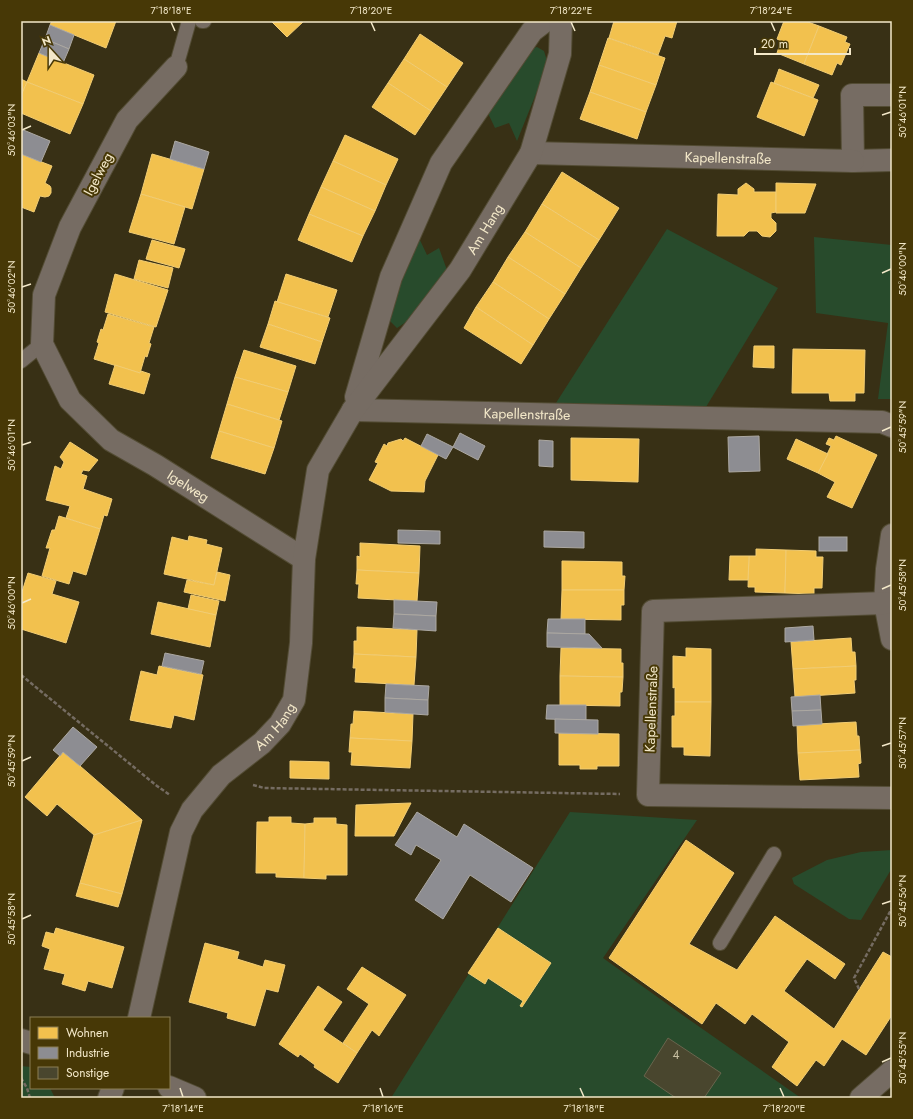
<svg xmlns="http://www.w3.org/2000/svg" width="913" height="1119" viewBox="0 0 913 1119" font-family="Jost,sans-serif">
<style>
.green{fill:#284b2c}
.homes{fill:#f2c14e;stroke:#f2cd73}
.industry{fill:#8d8d92;stroke:#aca8a2}
.building{fill:#49462e;stroke:#68654d}
.lines{fill:none;stroke-linecap:round;stroke-linejoin:round}
.lane-casing{stroke:#534c34;stroke-width:16}
.street-casing{stroke:#534c34;stroke-width:24}
.path{stroke:#756c62;stroke-width:2.5;stroke-dasharray:4 2;stroke-linecap:butt}
.lane{stroke:#766c63;stroke-width:14}
.street{stroke:#766c63;stroke-width:22}
.ticks{fill:none;stroke:#f3e8c9;stroke-width:1.5}
.labels{text-anchor:middle;dominant-baseline:central;stroke-width:4;stroke-linejoin:round;paint-order:stroke}
.number-label{font-size:12px;fill:#c8c0a2}
.street-label{font-size:14px;fill:#f3e8c9;stroke:#473806}
.neatline{fill:none;stroke:#f3e8c9;stroke-width:1.5}
.ticks-label{font-size:10px;text-anchor:middle;fill:#f3e8c9}
</style>
<rect width="100%" height="100%" fill="#383015"/>
<g class="green">
<path d="M537,47L544,51L548,64L517,141L509,123L495,128L486,109L527,50Z"/>
<path d="M667,229L778,288L706,407L556,403Z"/>
<path d="M418,236L427,255L439,248L447,270L412,318L397,328L387,318Z"/>
<path d="M814,237L892,245V399H878L888,323L816,313Z"/>
<path d="M570,812L697,820L603,958L684,1016L801,1098H391Z"/>
<path d="M892,850V868L861,920L849,919L794,884L792,878L827,860L861,852Z"/>
<path d="M21,1066L31,1067V1088H50L55,1098H21Z"/>
</g>
<g class="homes">
<path d="M52,21H116L106,48L50,25Z"/>
<path d="M271,21H304L287,37Z"/>
<path d="M614,21H677L672,38L665,36L658,55L609,38Z"/>
<path d="M784,21H805L819,26L804,64L777,53L781,41L777,39Z"/>
<path d="M819,26L847,37L845,42L850,44L841,65L837,63L832,75L804,64Z"/>
<path d="M420,34L463,63L447,87L404,59Z"/>
<path d="M608,38L665,58L656,85L599,65Z"/>
<path d="M39,53L94,75L83,104L27,82Z"/>
<path d="M404,59L447,87L431,111L388,83Z"/>
<path d="M599,65L656,85L646,112L590,92Z"/>
<path d="M779,69L819,85L813,98L774,83Z"/>
<path d="M21,79L27,82L21,96Z"/>
<path d="M27,82L83,104L70,134L21,113V96Z"/>
<path d="M771,82L818,100L804,136L757,117Z"/>
<path d="M388,83L431,111L415,135L372,107Z"/>
<path d="M590,92L646,112L637,139L580,119Z"/>
<path d="M345,135L398,159L386,185L333,161Z"/>
<path d="M21,154L52,166L45,183L50,186L51,188V193L49,196L45,197L40,196L34,212L21,207Z"/>
<path d="M152,154L204,169L192,209L141,194Z"/>
<path d="M333,161L386,185L375,211L321,187Z"/>
<path d="M562,172L619,208L599,240L542,204Z"/>
<path d="M746,183L754,189V192H776V212L771,213V218L776,223V231L770,237L762,236L757,231H749L744,236H717L718,194L738,195V189Z"/>
<path d="M776,183L816,184L805,213H776Z"/>
<path d="M321,187L375,211L363,236L309,214Z"/>
<path d="M141,194L185,207L174,244L129,232Z"/>
<path d="M542,204L599,240L581,268L525,232Z"/>
<path d="M309,214L363,236L352,262L298,240Z"/>
<path d="M525,232L581,268L565,294L508,257Z"/>
<path d="M152,240L185,249L179,268L146,259Z"/>
<path d="M508,257L565,294L549,319L493,282Z"/>
<path d="M139,260L173,268L168,288L134,279Z"/>
<path d="M115,274L168,290L156,327L105,312Z"/>
<path d="M286,274L337,290L328,317L277,302Z"/>
<path d="M493,282L549,319L533,345L476,307Z"/>
<path d="M275,301L330,318L322,342L268,324Z"/>
<path d="M476,307L533,345L521,364L464,328Z"/>
<path d="M108,314L154,327L149,343L151,344L147,357L145,356L140,373L94,359L99,343L97,342L101,329L103,330Z"/>
<path d="M268,324L322,342L315,364L260,347Z"/>
<path d="M754,346H774V368L753,367Z"/>
<path d="M793,349L865,350L864,393H855V401H830L829,393H792Z"/>
<path d="M244,350L296,366L288,392L235,377Z"/>
<path d="M115,365L140,373L141,371L150,374L144,394L109,384Z"/>
<path d="M235,377L288,392L279,420L227,404Z"/>
<path d="M227,404L282,421L274,448L219,431Z"/>
<path d="M219,431L274,448L265,474L211,458Z"/>
<path d="M836,436L877,455L852,508L827,497L835,482L818,473L831,446L826,444L829,438L834,440Z"/>
<path d="M405,438L438,455L425,481L424,492L391,491L369,480L378,463L375,462L384,444L387,446L388,443L401,439L403,441Z"/>
<path d="M571,438L639,439L638,482L571,480Z"/>
<path d="M796,439L828,454L818,473L787,459Z"/>
<path d="M70,442L98,460L89,471L83,470L81,474L87,476L83,489L112,499L107,516L104,515L100,529L66,518L70,506L46,500L55,466L61,469L64,462L60,457Z"/>
<path d="M59,516L100,529L86,575L73,571L69,584L42,576L50,548H46L52,530H55Z"/>
<path d="M189,536L207,540L206,544L222,548L214,585L164,574L172,537L188,541Z"/>
<path d="M360,543L420,546L419,573L357,570V556L360,557Z"/>
<path d="M756,549L786,550L785,593L755,592V587H748L749,556H756Z"/>
<path d="M786,550L816,551V557H823L822,588H814V594L785,593Z"/>
<path d="M730,556H749L748,580H729Z"/>
<path d="M562,561L622,562V576H625L624,590H562Z"/>
<path d="M357,570L419,573L417,601L358,598L359,584H356Z"/>
<path d="M217,572L230,575L225,601L184,592L187,580L214,585Z"/>
<path d="M28,573L56,581L52,594L79,602L66,643L21,629V595Z"/>
<path d="M562,590H624V605H621V620L561,619Z"/>
<path d="M191,595L219,601L216,615L188,609Z"/>
<path d="M158,602L216,615L210,647L151,634Z"/>
<path d="M357,627L417,630L416,657L354,654V641H357Z"/>
<path d="M851,638L852,652H855L856,666L793,669L791,642Z"/>
<path d="M561,648L621,649V663H623V677L560,676Z"/>
<path d="M686,648L711,649V702H675V687L673,688V656L686,657Z"/>
<path d="M354,654L416,657L414,685L355,682L356,668H353Z"/>
<path d="M159,666L203,675L194,720L174,715L171,728L130,720L141,671L157,675Z"/>
<path d="M856,666V680H854L855,693L795,697L793,669Z"/>
<path d="M560,676L623,677L622,692H620V706L560,705Z"/>
<path d="M675,702H711L710,756L684,755V747H672V716H675Z"/>
<path d="M354,711L413,714L412,741L350,738L351,724H353Z"/>
<path d="M856,722L857,736H859L860,750L798,753L797,725Z"/>
<path d="M559,733L619,734V766H597V769H580V765H559Z"/>
<path d="M350,738L412,741L410,768L351,765L352,752H349Z"/>
<path d="M860,750L861,763L858,764L859,777L800,780L798,753Z"/>
<path d="M63,752L80,766L142,820L94,835L57,804L47,816L25,797Z"/>
<path d="M290,761L329,762V779L290,778Z"/>
<path d="M411,803L394,836H355L356,805Z"/>
<path d="M269,817H291V823L305,824L304,878L276,877V873H256L257,822H269Z"/>
<path d="M314,818H336V824L347,825V875H326V879L304,878L305,824L314,823Z"/>
<path d="M142,820L122,894L80,883L94,835Z"/>
<path d="M686,840L734,873L689,944L737,970L775,916L845,964L835,979L807,959L784,991L834,1029L883,952L892,957V1015L866,1055L842,1039L824,1066L816,1060L797,1086L772,1067L789,1042L752,1014L745,1024L716,1003L702,1024L609,958Z"/>
<path d="M80,883L122,894L118,907L76,896Z"/>
<path d="M56,928L124,947L112,988L88,981L85,991L62,984L65,974L44,969L50,949L42,946L46,932L54,934Z"/>
<path d="M498,928L551,963L522,1007L520,1006L523,1001L488,978L485,984L468,973Z"/>
<path d="M205,943L239,952L237,959L263,967L265,960L285,965L278,992L266,989L255,1026L227,1018L228,1013L189,1002Z"/>
<path d="M362,967L406,995L379,1036L372,1030L357,1053L343,1043L369,1004L347,989Z"/>
<path d="M318,986L342,1002L323,1030L357,1053L338,1083L314,1067L315,1065L300,1054L298,1057L279,1044Z"/>
</g>
<g class="industry">
<path d="M50,25L74,35L69,49L45,39Z"/>
<path d="M45,39L69,49L63,63L39,53Z"/>
<path d="M21,129L50,141L41,162L21,154Z"/>
<path d="M175,141L209,152L204,169L170,159Z"/>
<path d="M460,433L485,446L478,460L453,447Z"/>
<path d="M427,434L453,447L446,459L421,446Z"/>
<path d="M759,436L760,471L729,472L728,437Z"/>
<path d="M539,440L553,441V467L539,466Z"/>
<path d="M398,530L440,531V544L398,543Z"/>
<path d="M544,531L584,532V548L544,547Z"/>
<rect x="819" y="537" width="28" height="14"/>
<path d="M394,600L437,602L436,616L394,614Z"/>
<path d="M394,614L436,616V631L393,628Z"/>
<path d="M548,619H585V634L547,633Z"/>
<path d="M813,626L814,640L785,642V628Z"/>
<path d="M547,633L589,634L602,648L547,647Z"/>
<path d="M165,653L204,661L201,674L162,666Z"/>
<path d="M386,684L429,686L428,700L385,698Z"/>
<path d="M820,695L821,710L792,711L791,697Z"/>
<path d="M385,698L428,700V715L385,712Z"/>
<path d="M547,705H586V720L546,719Z"/>
<path d="M821,710L822,724L793,726L792,711Z"/>
<path d="M555,719L598,720V734L555,733Z"/>
<path d="M73,727L97,747L80,766L63,752L60,756L53,750Z"/>
<path d="M417,812L457,837L464,824L533,868L511,902L470,875L443,919L415,900L441,860L416,845L411,855L395,845Z"/>
</g>
<path class="building" d="M668,1038L721,1073L704,1098H676L644,1076Z"/>
<g class="lines">
<defs>
<g id="lane">
<path d="M202,21H204"/>
<path d="M176,67L189,21"/>
<path d="M21,361L42,344"/>
<path d="M720,943L774,854"/>
</g>
<g id="street">
<path id="s1" d="M176,67L127,120L70,227L44,295L42,344L70,400L111,440L155,465L304,559"/>
<path d="M892,95H852L853,161L892,160"/>
<path id="s2" d="M531,153L853,161"/>
<path d="M356,397L391,277L441,163L532,31L545,21"/>
<path id="s3" d="M353,410L882,422L892,426"/>
<path d="M892,535L887,569L885,603L892,639"/>
<path d="M885,603L653,611L648,795L892,798"/>
<path id="s4" d="M139,1018L181,832L192,810L221,775L262,743L280,724L294,700L301,643L304,559L318,470L353,410L460,270L531,153L560,54L561,21"/>
<path d="M21,1040L31,1043"/>
<path d="M169,1087L195,1098"/>
<path d="M109,1098L113,1088"/>
<path d="M861,1098L892,1071"/>
</g>
</defs>
<use href="#lane" class="lane-casing"/>
<use href="#street" class="street-casing"/>
<g class="path">
<path d="M21,675L157,786L170,795"/>
<path d="M253,785L264,788L620,794"/>
<path d="M859,989L854,978L892,908"/>
<path d="M21,1078L27,1088L30,1098"/>
</g>
<use href="#lane" class="lane"/>
<use href="#street" class="street"/>
</g>
<path class="ticks" d="M171,22L175,31M371,22L375,31M571,22L575,31M771,22L775,31M882,115L891,112M22,130L31,126M882,273L891,269M22,287L31,284M882,431L891,427M22,445L31,442M882,589L891,585M22,603L31,599M882,746L891,743M22,761L31,757M882,904L891,901M22,919L31,915M882,1062L891,1058M180,1088L183,1097M380,1088L383,1097M580,1088L584,1097M780,1088L784,1097"/>
<g class="labels">
<g class="number-label">
<text x="676" y="1055">4</text>
</g>
<g class="street-label">
<text stroke="none"><textPath href="#s2" startOffset="197">Kapellenstraße</textPath></text>
<text transform="translate(98 174) rotate(-62)">Igelweg</text>
<text stroke="none"><textPath href="#s4" startOffset="892">Am Hang</textPath></text>
<text stroke="none"><textPath href="#s3" startOffset="174">Kapellenstraße</textPath></text>
<text stroke="none"><textPath href="#s1" startOffset="525">Igelweg</textPath></text>
<text transform="translate(651 709) rotate(-88)">Kapellenstraße</text>
<text stroke="none"><textPath href="#s4" startOffset="334">Am Hang</textPath></text>
</g>
</g>
<rect width="913" height="1119" fill="none" stroke="#473806" stroke-width="44"/>
<rect x="30" y="1017" width="140" height="72" fill="#473806" stroke="#8c7e54"/>
<rect x="38" y="1027" width="20" height="12" fill="#f2c14e" stroke="#8c7e54"/>
<text x="66" y="1037" font-size="12" fill="#f3e8c9">Wohnen</text>
<rect x="38" y="1047" width="20" height="12" fill="#8d8d92" stroke="#8c7e54"/>
<text x="66" y="1057" font-size="12" fill="#f3e8c9">Industrie</text>
<rect x="38" y="1067" width="20" height="12" fill="#49462e" stroke="#8c7e54"/>
<text x="66" y="1077" font-size="12" fill="#f3e8c9">Sonstige</text>
<g transform="translate(50 50) rotate(339)" stroke="#473806" stroke-width="3" paint-order="stroke">
<path d="M0-3L7 15L0 10L-7 15Z" fill="#f3e8c9"/>
<text y="-6" font-size="11" font-weight="bold" text-anchor="middle" fill="#f3e8c9">N</text>
</g>
<path d="M755 48v6h95v-6" fill="none" stroke="#f3e8c9" stroke-width="2"/>
<text x="761" y="48" font-size="12" fill="#f3e8c9" stroke="#473806" stroke-width="3" paint-order="stroke">20 m</text>
<rect x="22" y="22" width="869" height="1075" class="neatline"/>
<g class="ticks-label">
<text x="171" y="14">7°18'18"E</text>
<text x="371" y="14">7°18'20"E</text>
<text x="571" y="14">7°18'22"E</text>
<text x="771" y="14">7°18'24"E</text>
<text transform="translate(902 112) rotate(-90)" y="4">50°46'01"N</text>
<text transform="translate(11 130) rotate(-90)" y="4">50°46'03"N</text>
<text transform="translate(902 269) rotate(-90)" y="4">50°46'00"N</text>
<text transform="translate(11 287) rotate(-90)" y="4">50°46'02"N</text>
<text transform="translate(902 427) rotate(-90)" y="4">50°45'59"N</text>
<text transform="translate(11 445) rotate(-90)" y="4">50°46'01"N</text>
<text transform="translate(902 585) rotate(-90)" y="4">50°45'58"N</text>
<text transform="translate(11 603) rotate(-90)" y="4">50°46'00"N</text>
<text transform="translate(902 743) rotate(-90)" y="4">50°45'57"N</text>
<text transform="translate(11 761) rotate(-90)" y="4">50°45'59"N</text>
<text transform="translate(902 901) rotate(-90)" y="4">50°45'56"N</text>
<text transform="translate(11 919) rotate(-90)" y="4">50°45'58"N</text>
<text transform="translate(902 1058) rotate(-90)" y="4">50°45'55"N</text>
<text x="183" y="1112">7°18'14"E</text>
<text x="383" y="1112">7°18'16"E</text>
<text x="584" y="1112">7°18'18"E</text>
<text x="784" y="1112">7°18'20"E</text>
</g>
</svg>
